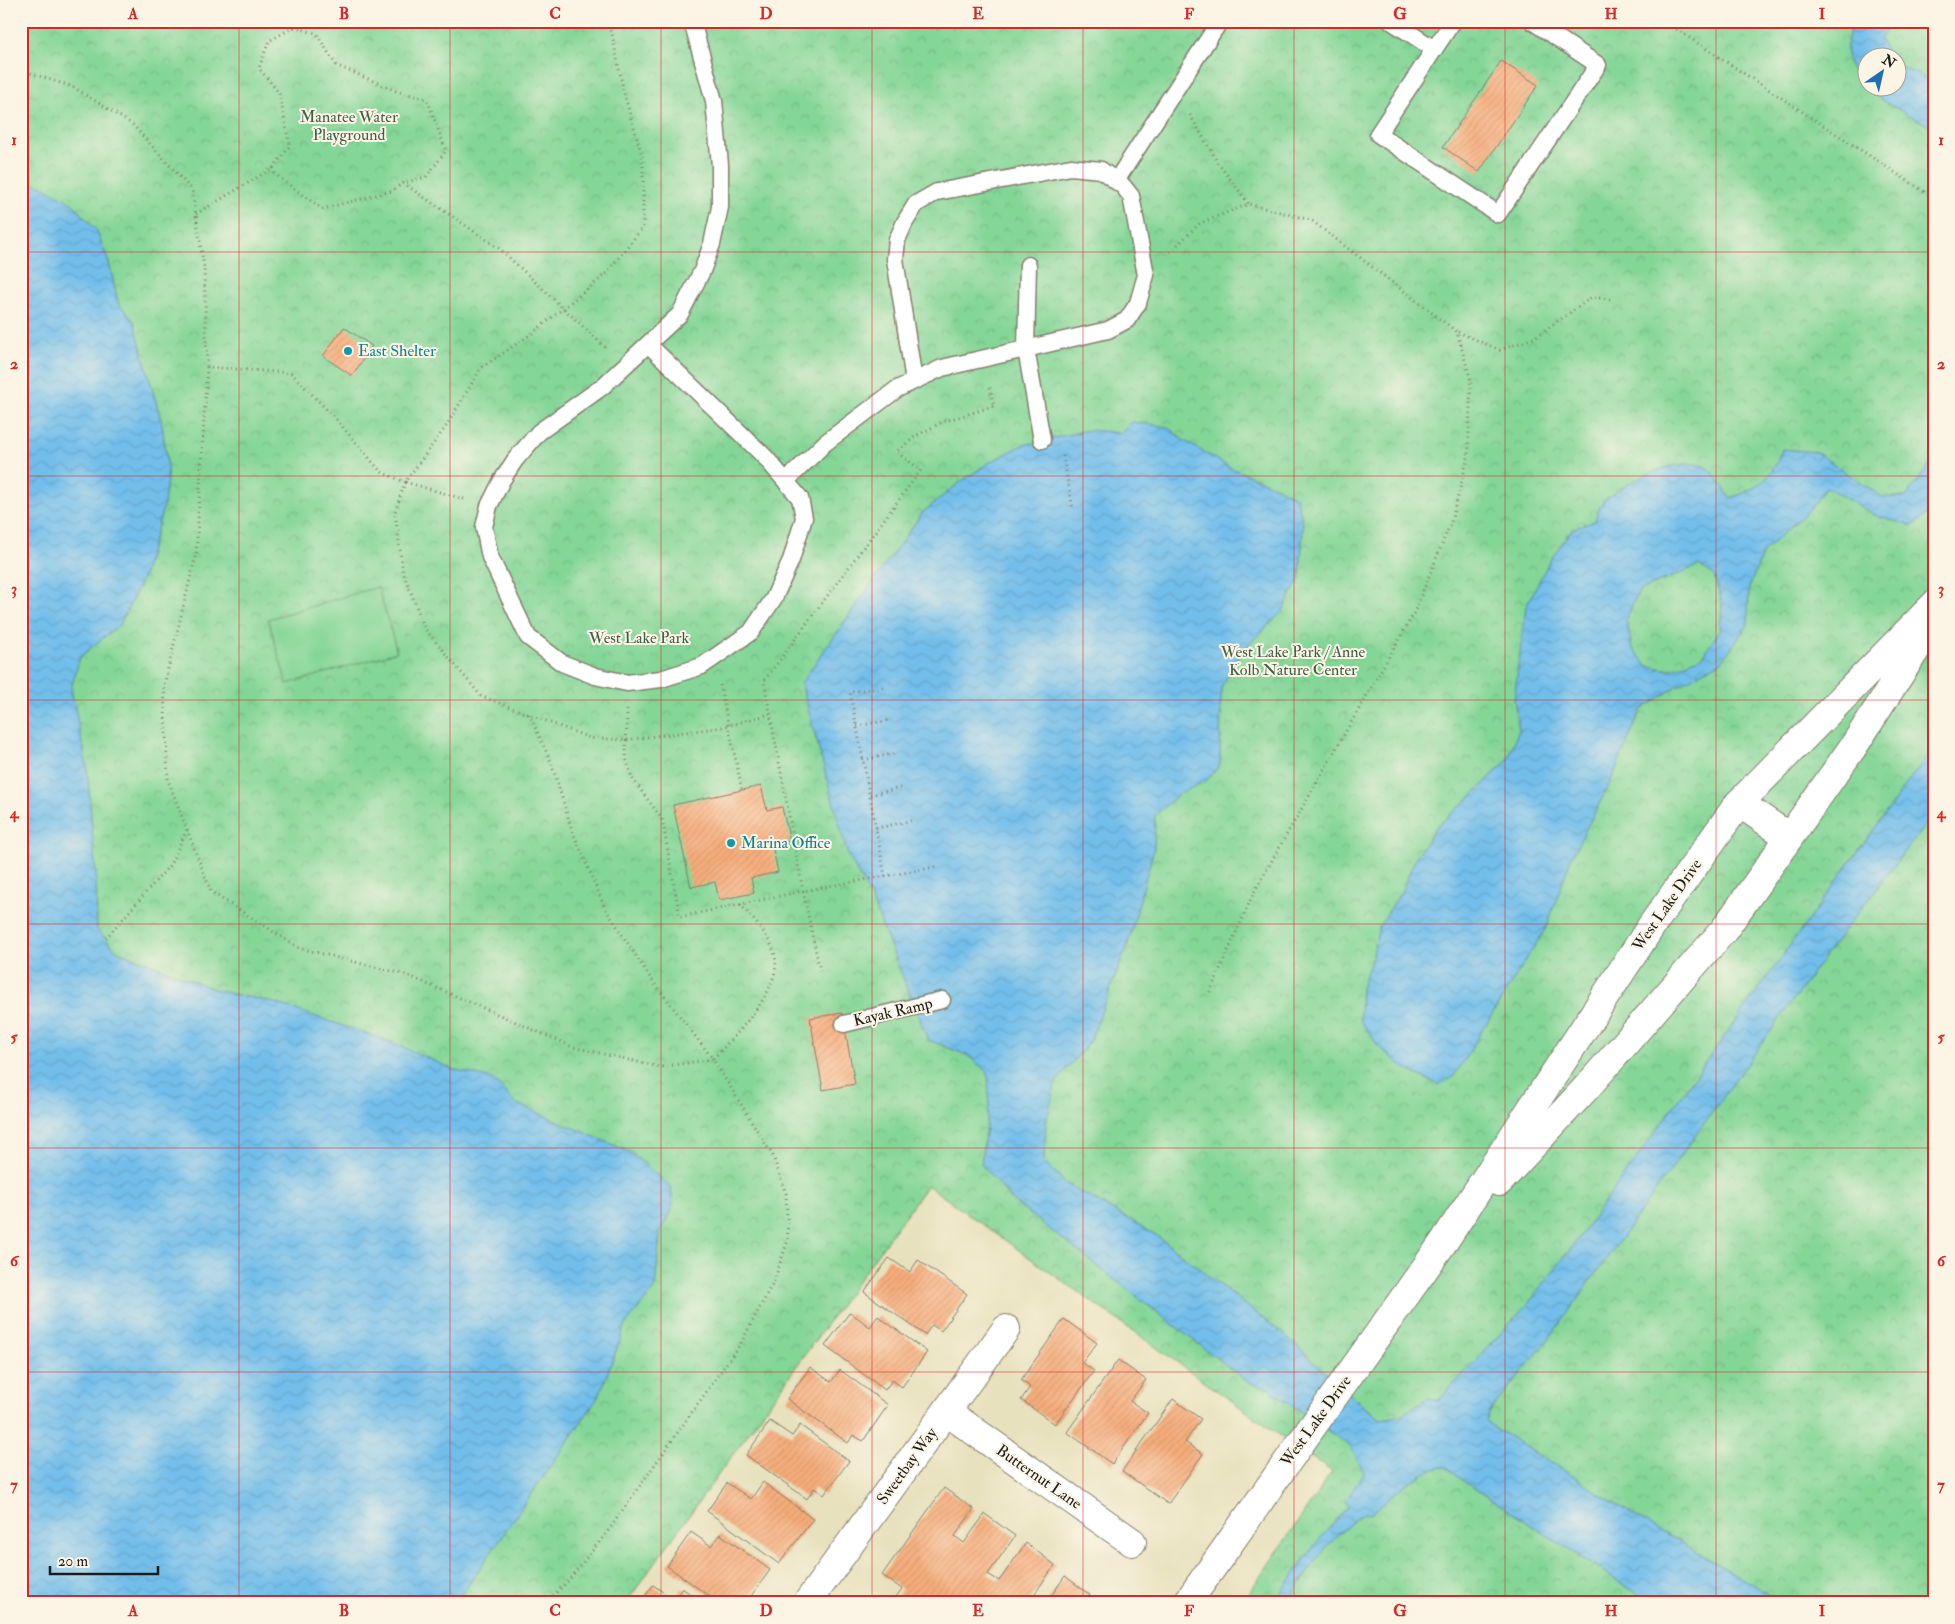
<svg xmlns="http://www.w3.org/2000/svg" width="1955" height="1624" viewBox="0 0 1955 1624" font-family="'IM FELL Double Pica',serif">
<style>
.park{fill:url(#park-crowns);stroke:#50795a;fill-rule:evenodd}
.pitch{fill:#84d697;stroke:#50795a}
.water{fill:url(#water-waves);stroke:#476d84;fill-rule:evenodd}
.building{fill:url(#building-hatch)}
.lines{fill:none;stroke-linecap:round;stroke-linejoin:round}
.lane-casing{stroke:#827e6c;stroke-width:19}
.street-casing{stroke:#827e6c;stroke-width:30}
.path{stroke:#827e6c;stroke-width:3;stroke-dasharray:1 4;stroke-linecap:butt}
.lane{stroke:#fff;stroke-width:16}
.street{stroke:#fff;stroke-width:28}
.grid{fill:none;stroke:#d62828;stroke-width:1;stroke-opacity:0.55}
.culture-dot{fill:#0f9aa8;stroke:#fcf5e5;stroke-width:2}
.labels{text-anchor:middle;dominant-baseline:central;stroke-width:4;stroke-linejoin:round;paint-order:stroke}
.park-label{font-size:16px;fill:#405d47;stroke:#fcf5e5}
.culture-label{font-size:16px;fill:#0d838f;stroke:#fcf5e5;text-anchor:start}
.street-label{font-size:16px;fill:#1c1c1c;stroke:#fcf5e5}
.neatline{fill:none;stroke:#d62828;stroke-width:2}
.grid-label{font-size:16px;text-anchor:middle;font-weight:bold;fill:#d62828}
</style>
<defs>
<pattern id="park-crowns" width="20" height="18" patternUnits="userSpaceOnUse" patternTransform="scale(1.25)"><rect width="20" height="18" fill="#84d697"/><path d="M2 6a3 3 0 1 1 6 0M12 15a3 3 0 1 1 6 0" fill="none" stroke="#71b782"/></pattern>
<pattern id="water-waves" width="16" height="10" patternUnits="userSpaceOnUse" patternTransform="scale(1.25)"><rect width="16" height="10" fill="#72beeb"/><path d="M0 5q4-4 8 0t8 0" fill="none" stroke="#62a3c9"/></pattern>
<pattern id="building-hatch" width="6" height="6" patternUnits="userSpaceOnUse" patternTransform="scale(1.25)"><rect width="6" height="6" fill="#f7ad7b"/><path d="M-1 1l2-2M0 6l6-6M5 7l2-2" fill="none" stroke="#d3946a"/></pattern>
</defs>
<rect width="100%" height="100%" fill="#fcf5e5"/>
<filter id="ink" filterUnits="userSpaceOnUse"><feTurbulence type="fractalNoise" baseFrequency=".02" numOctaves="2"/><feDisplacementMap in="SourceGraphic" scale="10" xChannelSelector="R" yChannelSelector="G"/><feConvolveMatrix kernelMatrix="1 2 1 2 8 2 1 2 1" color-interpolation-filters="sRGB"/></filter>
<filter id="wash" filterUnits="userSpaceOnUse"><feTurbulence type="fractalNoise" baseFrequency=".0096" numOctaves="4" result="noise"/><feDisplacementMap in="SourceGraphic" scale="20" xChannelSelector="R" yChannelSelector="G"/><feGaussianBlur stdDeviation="1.12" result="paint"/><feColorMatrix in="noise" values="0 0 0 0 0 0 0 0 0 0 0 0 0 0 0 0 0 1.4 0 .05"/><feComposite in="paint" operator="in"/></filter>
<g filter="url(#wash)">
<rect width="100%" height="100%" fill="#e8e1bd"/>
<path class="park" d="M21,21H1934V1603H1242L1332,1472L927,1185L626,1603H21ZM1868,58H1898V88H1868Z"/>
<path class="pitch" d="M378,587L397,652L287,684L268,619Z"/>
<g class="water">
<path d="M1855,21H1893L1880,39L1890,57L1868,58V88H1898V65L1934,82V128C1904,112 1843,88 1847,46C1848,37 1849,29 1855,21Z"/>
<path d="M21,180L43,186L72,203L97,231L110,266L118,303L134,321L162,424L168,470L164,505L142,580L120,624L80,657L71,689L87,767L96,876L97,929L116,950L216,990L275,1003L394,1043L452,1069L493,1079L515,1103L630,1152L671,1187L673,1205L660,1234L655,1288L626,1324L599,1396L456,1603H21Z"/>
<path d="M1132,422L1168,427L1183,440L1229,467L1279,488L1297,498L1303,525L1300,578L1282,612L1240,653L1221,688L1220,765L1206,781L1179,794L1155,815L1154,848L1128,944L1090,1041L1056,1082L1046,1122L1044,1161L1065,1183L1156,1235L1286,1336L1364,1407L1381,1419L1399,1416L1428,1398L1438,1401L1527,1305L1567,1254L1934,746V814L1827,953L1548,1340L1490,1411L1486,1422L1632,1514L1784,1603H1652L1463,1481L1446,1467C1417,1469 1393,1496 1371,1514L1365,1513C1332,1532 1309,1572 1287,1603H1274L1317,1542L1349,1506L1345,1502L1364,1472L1351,1447L1268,1388L1249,1383L1014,1202L981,1164L989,1104L988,1072L967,1055L928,1040L871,898L847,853L801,683L922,513L959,483L990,462L1023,445L1089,430L1121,433Z"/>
<path d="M1782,449L1816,452L1882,497H1906L1934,459C1934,488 1941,510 1912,526L1877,516L1826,487L1811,508L1764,551L1749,587L1748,625L1722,661L1677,686L1641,710L1610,783L1571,858L1547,926L1454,1076L1439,1085L1404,1068L1379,1047L1360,1020L1361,988L1372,957L1379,927L1402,890L1416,857L1436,827L1473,795L1508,759L1519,730L1514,699L1526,606L1550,560L1572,529L1595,521C1597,515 1598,508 1602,503C1620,484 1677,456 1703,466C1716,471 1722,487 1730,498C1758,489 1774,477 1782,449ZM1699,565L1714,575L1722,604L1720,630L1703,656L1670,670L1647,666L1632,647L1626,619L1639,591Z"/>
</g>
<g id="blocks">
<g class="building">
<path d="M1501,61L1538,85L1479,172L1443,147Z"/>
<path d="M344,327L372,346L352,376L323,356Z"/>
<path d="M761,786L767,810L782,807L790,841L772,845L778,872L751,878L754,893L719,900L715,882L691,887L673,805Z"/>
<path d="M842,1013L855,1084L823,1090L810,1018Z"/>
<path d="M889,1258L910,1272L918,1260L967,1294L941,1331L932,1325L925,1335L864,1292Z"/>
<path d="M850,1312L870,1327L878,1316L927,1352L902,1387L892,1380L885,1390L825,1346Z"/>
<path d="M1064,1319L1097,1343L1082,1363L1094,1371L1055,1424L1021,1400L1030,1387L1021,1380Z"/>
<path d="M1118,1360L1146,1380L1130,1401L1148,1413L1112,1464L1067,1432Z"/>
<path d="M810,1367L831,1382L840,1370L888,1405L863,1441L853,1435L848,1443L787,1399Z"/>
<path d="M1173,1399L1201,1419L1185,1442L1203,1454L1168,1504L1122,1471Z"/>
<path d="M770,1421L792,1436L800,1425L849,1461L824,1495L814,1488L807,1499L746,1455Z"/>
<path d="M763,1482L813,1519L779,1564L707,1511L727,1483L751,1499Z"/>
<path d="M944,1488L974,1509L955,1536L964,1543L985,1514L1015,1536L988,1574L999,1581L1026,1543L1055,1565L1028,1603H891L902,1589L882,1575Z"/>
<path d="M691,1532L711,1546L720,1534L770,1570L746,1603L735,1599L732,1603H719L667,1566Z"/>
<path d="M1065,1576L1090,1595L1084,1603H1046Z"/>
<path d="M653,1585L674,1600L682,1588L703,1603H640Z"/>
</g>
</g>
</g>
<g filter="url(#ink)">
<use href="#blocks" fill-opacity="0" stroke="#827e6c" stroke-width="1"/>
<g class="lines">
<defs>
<g id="lane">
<path d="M1391,21L1434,49"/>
<path d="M1453,21L1378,134L1498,214L1598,65L1532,21"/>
<path d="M1116,181L1220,21"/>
<path d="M1028,265L1026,349L1042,440"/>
<path d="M648,344L765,457L800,498L804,518L791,560L774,598L751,632L702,666L661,679L627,683L595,676L562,663L528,637L490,557L484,527L489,506L502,480L515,460L539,432L602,387L680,314L702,271L712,244L720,207V165L714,101L692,21"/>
<path d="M786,481L825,443L897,389L942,368L1108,330L1127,320L1138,303L1146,275L1131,196L1123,186L1101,170L1071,167L937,192L916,204L905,222L897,240L895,259L914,381"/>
<path d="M844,1024L942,1000"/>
</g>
<g id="street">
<path d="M1739,803L1789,837"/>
<path d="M1499,1182L1588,1086L1724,930L1855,744L1933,623"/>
<path d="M947,1412L1132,1542"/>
<path d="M807,1603L1006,1329"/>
<path d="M1187,1603L1445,1240L1652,925L1739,803L1934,605"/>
</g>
</defs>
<use href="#lane" class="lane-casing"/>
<use href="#street" class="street-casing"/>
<g class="path">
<path d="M1664,21L1934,198"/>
<path d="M294,27L316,33L336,65L396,91L427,99L446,151L426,177L403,183L500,249L605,347"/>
<path d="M21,70L73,87L132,124L192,190L204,267L207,367"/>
<path d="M1190,115L1218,163L1249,204"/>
<path d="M273,168L275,174L322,209L392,191L403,183"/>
<path d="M196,214L273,168L290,146L279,93L259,68L269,41L294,27V21"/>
<path d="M1170,252L1200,223L1249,204L1311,220L1457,332L1471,381L1468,458L1451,522L1414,613L1255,890L1209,994"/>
<path d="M1458,332L1500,350L1534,338L1592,297L1610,299"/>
<path d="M1063,456L1073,509"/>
<path d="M464,499L405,482L445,428L481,368L530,335L605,275L643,227V159L624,93L612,34L604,21"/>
<path d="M720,685L742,790"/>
<path d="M883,687L850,692L885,876"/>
<path d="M627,710L626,758L632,778L662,819L680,917L803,891L764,681L921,470L896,452L916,436L942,422L994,406L989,384"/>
<path d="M529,714L551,762L572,830L605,908L651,979L713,1059L660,1067L573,1047L407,975L299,948L211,892L168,780L164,685L196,555L207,367L291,373L335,418L381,472L405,482L395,512L403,572L425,629L481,696L590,738L626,740L723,727L770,714"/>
<path d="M857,726L890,720"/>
<path d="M863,760L897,753"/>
<path d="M870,795L904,787"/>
<path d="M876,828L911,821"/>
<path d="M106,938L170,865L187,830"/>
<path d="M820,971L803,891L935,867"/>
<path d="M546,1603L568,1581L605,1535L741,1343L774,1281L788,1240L786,1194L773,1156L713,1059C735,1035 786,987 774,952C768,934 752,918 740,904"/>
</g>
<use href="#lane" class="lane"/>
<use href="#street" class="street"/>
</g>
</g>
<path class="grid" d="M239,21V1603M450,21V1603M661,21V1603M872,21V1603M1083,21V1603M1294,21V1603M1505,21V1603M1716,21V1603M21,252H1934M21,476H1934M21,700H1934M21,924H1934M21,1148H1934M21,1372H1934"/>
<g class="culture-dot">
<circle cx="348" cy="351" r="5"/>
<circle cx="731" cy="843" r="5"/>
</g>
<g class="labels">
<g class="park-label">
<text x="349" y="117">Manatee Water<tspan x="349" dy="18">Playground</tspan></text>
<text x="639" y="638">West Lake Park</text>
<text x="1293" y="652">West Lake Park / Anne<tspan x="1293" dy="18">Kolb Nature Center</tspan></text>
</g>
<g class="culture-label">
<text x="358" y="351">East Shelter</text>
<text x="741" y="843">Marina Office</text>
</g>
<g class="street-label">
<text transform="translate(1667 905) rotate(-55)">West Lake Drive</text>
<text transform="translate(893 1012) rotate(-13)">Kayak Ramp</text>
<text transform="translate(1316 1421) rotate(-54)">West Lake Drive</text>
<text transform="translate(907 1466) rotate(-54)">Sweetbay Way</text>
<text transform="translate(1039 1477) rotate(35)">Butternut Lane</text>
</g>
</g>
<rect width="1955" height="1624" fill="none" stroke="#fcf5e5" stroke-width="55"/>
<g transform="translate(1882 72) rotate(34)"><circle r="24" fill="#fcf5e5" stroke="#a29e95"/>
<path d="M0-4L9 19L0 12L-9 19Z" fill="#1f6fb2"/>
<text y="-8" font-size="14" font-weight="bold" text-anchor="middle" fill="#1c1c1c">N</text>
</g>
<path d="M50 1566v8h108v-8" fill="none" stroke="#1c1c1c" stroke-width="2.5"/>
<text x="58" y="1566" font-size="15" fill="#1c1c1c" stroke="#fcf5e5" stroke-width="4" paint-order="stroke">20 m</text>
<rect x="28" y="28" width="1900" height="1568" class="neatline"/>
<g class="grid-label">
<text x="133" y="19">A</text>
<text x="344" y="19">B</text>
<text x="555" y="19">C</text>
<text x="766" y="19">D</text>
<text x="978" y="19">E</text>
<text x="1189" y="19">F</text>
<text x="1400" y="19">G</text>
<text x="1611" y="19">H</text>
<text x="1822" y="19">I</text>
<text x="14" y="145">1</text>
<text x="1941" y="145">1</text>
<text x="14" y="369">2</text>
<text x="1941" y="369">2</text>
<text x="14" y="594">3</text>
<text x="1941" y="594">3</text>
<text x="14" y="818">4</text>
<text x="1941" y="818">4</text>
<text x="14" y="1042">5</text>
<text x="1941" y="1042">5</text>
<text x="14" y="1266">6</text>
<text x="1941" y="1266">6</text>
<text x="14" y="1490">7</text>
<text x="1941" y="1490">7</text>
<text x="133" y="1616">A</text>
<text x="344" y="1616">B</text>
<text x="555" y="1616">C</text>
<text x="766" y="1616">D</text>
<text x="978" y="1616">E</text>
<text x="1189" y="1616">F</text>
<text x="1400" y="1616">G</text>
<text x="1611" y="1616">H</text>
<text x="1822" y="1616">I</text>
</g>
</svg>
